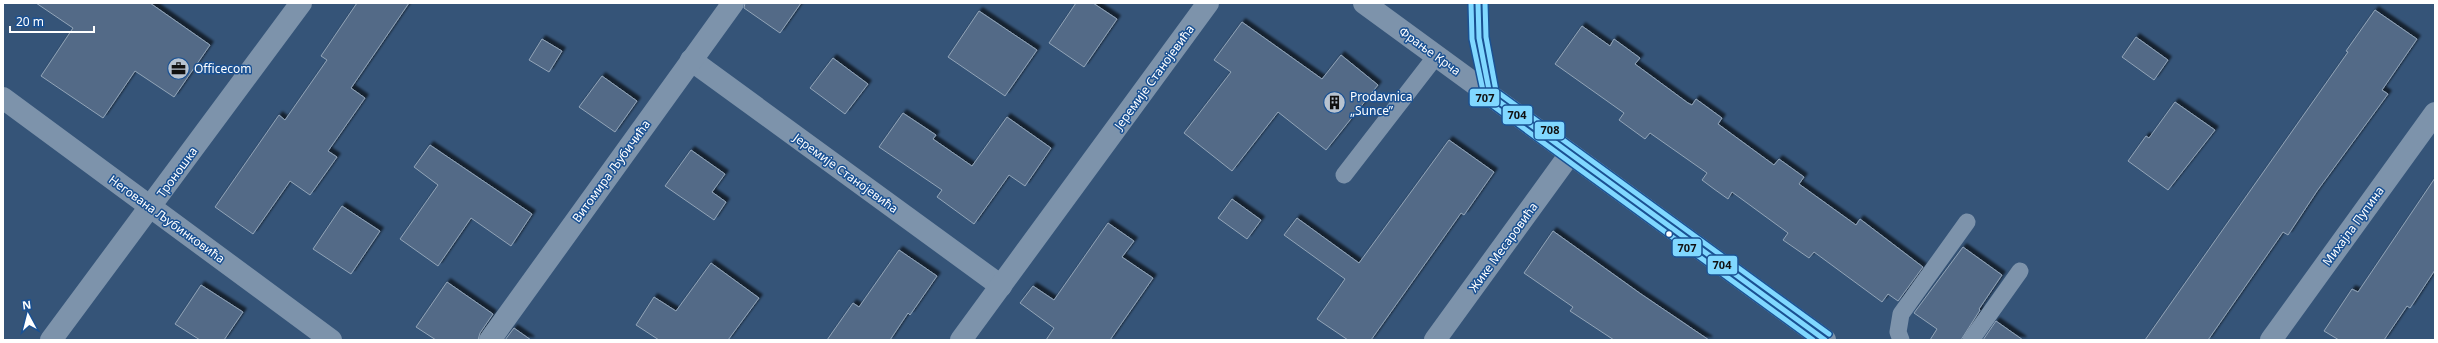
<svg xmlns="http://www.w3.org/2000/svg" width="2438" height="343" viewBox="0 0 2438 343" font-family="'Noto Sans',sans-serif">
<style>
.building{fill:#526b87;stroke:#92a4b8;filter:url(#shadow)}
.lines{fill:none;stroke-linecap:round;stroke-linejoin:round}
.lane{stroke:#7d93ab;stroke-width:17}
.street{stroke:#7d93ab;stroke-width:22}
.bus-1-casing{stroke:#1a5193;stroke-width:8}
.bus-2-casing{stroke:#1a5193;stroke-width:8}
.bus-3-casing{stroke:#1a5193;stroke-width:8}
.bus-1{stroke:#80d8ff;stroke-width:5}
.bus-2{stroke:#80d8ff;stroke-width:5}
.bus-3{stroke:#80d8ff;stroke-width:5}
.bus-dot{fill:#fff;stroke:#1a5193;stroke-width:1.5}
.labels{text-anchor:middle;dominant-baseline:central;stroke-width:3;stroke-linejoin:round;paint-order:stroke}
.street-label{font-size:12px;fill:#fff;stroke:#1a5193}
.poi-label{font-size:12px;fill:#fff;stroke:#1a5193;text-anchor:start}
.line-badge{stroke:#1a5193;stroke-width:1.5}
.pale-badge-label{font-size:11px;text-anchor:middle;font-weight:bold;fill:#111}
</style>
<defs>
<filter id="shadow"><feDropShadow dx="3.5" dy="-3.5" stdDeviation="1" flood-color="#0009"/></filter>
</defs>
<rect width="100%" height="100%" fill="#355478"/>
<g class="building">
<path d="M36,3H150L210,45L174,97L135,71L103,118L41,76L73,28Z"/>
<path d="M357,3H409L351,88L365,98L328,151L337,157L310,195L290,181L253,234L215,207L279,115L285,120L327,60L321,56Z"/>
<path d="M745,3H801L780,33L744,8Z"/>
<path d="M1076,3H1093L1117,19L1084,67L1049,43Z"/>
<path d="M2375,10L2417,39L2382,90L2388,94L2317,191L2288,235L2283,232L2208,340H2145L2348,52L2346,51Z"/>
<path d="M979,11L1037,50L1005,96L948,57Z"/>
<path d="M1242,22L1322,79L1341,55L1378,85L1326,150L1278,112L1232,171L1184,133L1231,72L1214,60Z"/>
<path d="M1582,26L1610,46L1614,39L1640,58L1635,64L1688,103L1692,105L1696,99L1722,118L1718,124L1774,165L1779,159L1804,177L1799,184L1856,225L1860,219L1923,267L1898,301L1888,294L1882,302L1814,252L1809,258L1783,240L1788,233L1732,192L1728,199L1714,189L1702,180L1707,173L1650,133L1645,139L1619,120L1624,113L1555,64Z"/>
<path d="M2136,37L2168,60L2154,80L2122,57Z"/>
<path d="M542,39L562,51L549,72L529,60Z"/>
<path d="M833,58L868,84L845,114L810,88Z"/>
<path d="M602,76L637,101L615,132L579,107Z"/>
<path d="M2175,102L2215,130L2168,190L2128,161L2146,136L2149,138Z"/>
<path d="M903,113L936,135L933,139L972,166L1007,117L1051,148L1025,186L1009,175L974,224L937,197L942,190L879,147Z"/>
<path d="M1449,140L1494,172L1464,215L1461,213L1371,340H1348L1317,319L1345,279L1284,235L1297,218L1359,263Z"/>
<path d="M430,145L532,214L511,246L471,218L438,266L400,239L438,185L414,167Z"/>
<path d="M691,150L725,174L712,192L726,202L714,220L665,186Z"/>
<path d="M2435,178V270L2410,308L2407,306L2384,340H2339L2324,331L2352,289L2358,292Z"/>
<path d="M1232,199L1261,220L1247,239L1218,218Z"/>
<path d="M342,206L380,231L351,274L313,249Z"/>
<path d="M1108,223L1134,241L1122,257L1153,278L1110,340H1046L1054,328L1020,303L1033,286L1054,300Z"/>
<path d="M1553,231L1641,294L1709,340H1614L1570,311L1573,307L1524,273Z"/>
<path d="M1963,247L2002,275L1979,309L1980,310L1961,340H1930L1937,329L1914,313Z"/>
<path d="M899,250L937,276L910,315L908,313L890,340H827L853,303L859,307Z"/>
<path d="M711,263L759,298L728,340H659L636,325L654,297L676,311Z"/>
<path d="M447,282L493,314L480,333L478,340H436L416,327Z"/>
<path d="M201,285L243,312L224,340H200L175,324Z"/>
<path d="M1996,321L2023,340H1983Z"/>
<path d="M514,328L531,340H505Z"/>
</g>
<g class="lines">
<g class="lane">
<path d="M1478,3L1479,38L1490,95"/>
<path d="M1344,175L1436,56"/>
<path d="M1901,340L1898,332L1901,314L1967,222"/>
<path d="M1971,340L2020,271"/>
</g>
<g class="street">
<path d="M1364,3L1825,340"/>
<path d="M691,60L1001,286"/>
<path d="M3,98L331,340"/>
<path d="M51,340L301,3"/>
<path d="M490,340L733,3"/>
<path d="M961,340L1208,3"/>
<path d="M1435,340L1570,154"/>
<path d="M2271,340L2435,113"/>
</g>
<defs>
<path id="bus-1" d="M1478,3L1479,38L1490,95L1825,340"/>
<path id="bus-2" d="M1471,3L1472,39L1485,100L1813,340"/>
<path id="bus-3" d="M1485,3L1486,37L1496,91L1829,334"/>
</defs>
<use href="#bus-1" class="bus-1-casing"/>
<use href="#bus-2" class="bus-2-casing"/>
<use href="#bus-3" class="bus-3-casing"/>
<use href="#bus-1" class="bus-1"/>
<use href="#bus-2" class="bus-2"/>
<use href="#bus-3" class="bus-3"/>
</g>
<defs>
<symbol id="office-disc" viewBox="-11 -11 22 22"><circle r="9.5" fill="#b8c3d0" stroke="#1a5193"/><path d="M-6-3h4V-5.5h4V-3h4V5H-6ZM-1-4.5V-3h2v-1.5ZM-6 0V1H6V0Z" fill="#111"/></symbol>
<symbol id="building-disc" viewBox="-11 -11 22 22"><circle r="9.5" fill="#b8c3d0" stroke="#1a5193"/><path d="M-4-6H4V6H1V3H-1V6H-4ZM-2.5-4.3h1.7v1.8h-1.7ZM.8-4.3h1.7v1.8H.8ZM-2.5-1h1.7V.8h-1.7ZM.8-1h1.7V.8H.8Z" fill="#111"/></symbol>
</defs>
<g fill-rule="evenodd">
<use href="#office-disc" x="166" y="56" width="25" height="25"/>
<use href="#building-disc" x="1322" y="90" width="25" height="25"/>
</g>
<circle class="bus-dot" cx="1669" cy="234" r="3.5"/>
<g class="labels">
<g class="street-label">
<text transform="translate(1430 51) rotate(36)">Фрање Крча</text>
<text transform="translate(1154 77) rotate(-54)">Јеремије Станојевића</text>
<text transform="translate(611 171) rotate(-54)">Витомира Љубичића</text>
<text transform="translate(177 172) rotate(-54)">Троношка</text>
<text transform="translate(846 173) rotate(36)">Јеремије Станојевића</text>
<text transform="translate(167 219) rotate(36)">Негована Љубинковића</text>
<text transform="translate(2353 226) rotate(-54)">Михајла Пупина</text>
<text transform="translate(1503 247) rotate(-54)">Жике Месаровића</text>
</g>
<g class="poi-label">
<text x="194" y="68">Officecom</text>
<text x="1350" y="96">Prodavnica<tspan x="1350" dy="14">„Sunce”</tspan></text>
</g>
</g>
<g class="line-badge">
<rect x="1469" y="88" width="31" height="19" rx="4" fill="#80d8ff"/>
<rect x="1502" y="105" width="31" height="20" rx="4" fill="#80d8ff"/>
<rect x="1534" y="121" width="31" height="19" rx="4" fill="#80d8ff"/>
<rect x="1672" y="238" width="30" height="19" rx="4" fill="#80d8ff"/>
<rect x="1707" y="255" width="31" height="20" rx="4" fill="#80d8ff"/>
</g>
<g class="pale-badge-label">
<text x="1485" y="102">707</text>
<text x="1517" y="119">704</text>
<text x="1550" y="134">708</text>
<text x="1687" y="252">707</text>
<text x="1722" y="269">704</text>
</g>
<rect width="2438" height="343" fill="none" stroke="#ffffff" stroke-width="8"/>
<g transform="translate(28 315) rotate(353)" stroke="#1a5193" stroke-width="3" paint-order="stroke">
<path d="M0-3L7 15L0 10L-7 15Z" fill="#ffffff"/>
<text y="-6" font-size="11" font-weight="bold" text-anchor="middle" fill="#ffffff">N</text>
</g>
<path d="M10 26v6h84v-6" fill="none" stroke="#ffffff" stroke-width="2"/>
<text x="16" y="26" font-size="12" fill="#ffffff" stroke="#1a5193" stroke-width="3" paint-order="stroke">20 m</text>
</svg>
